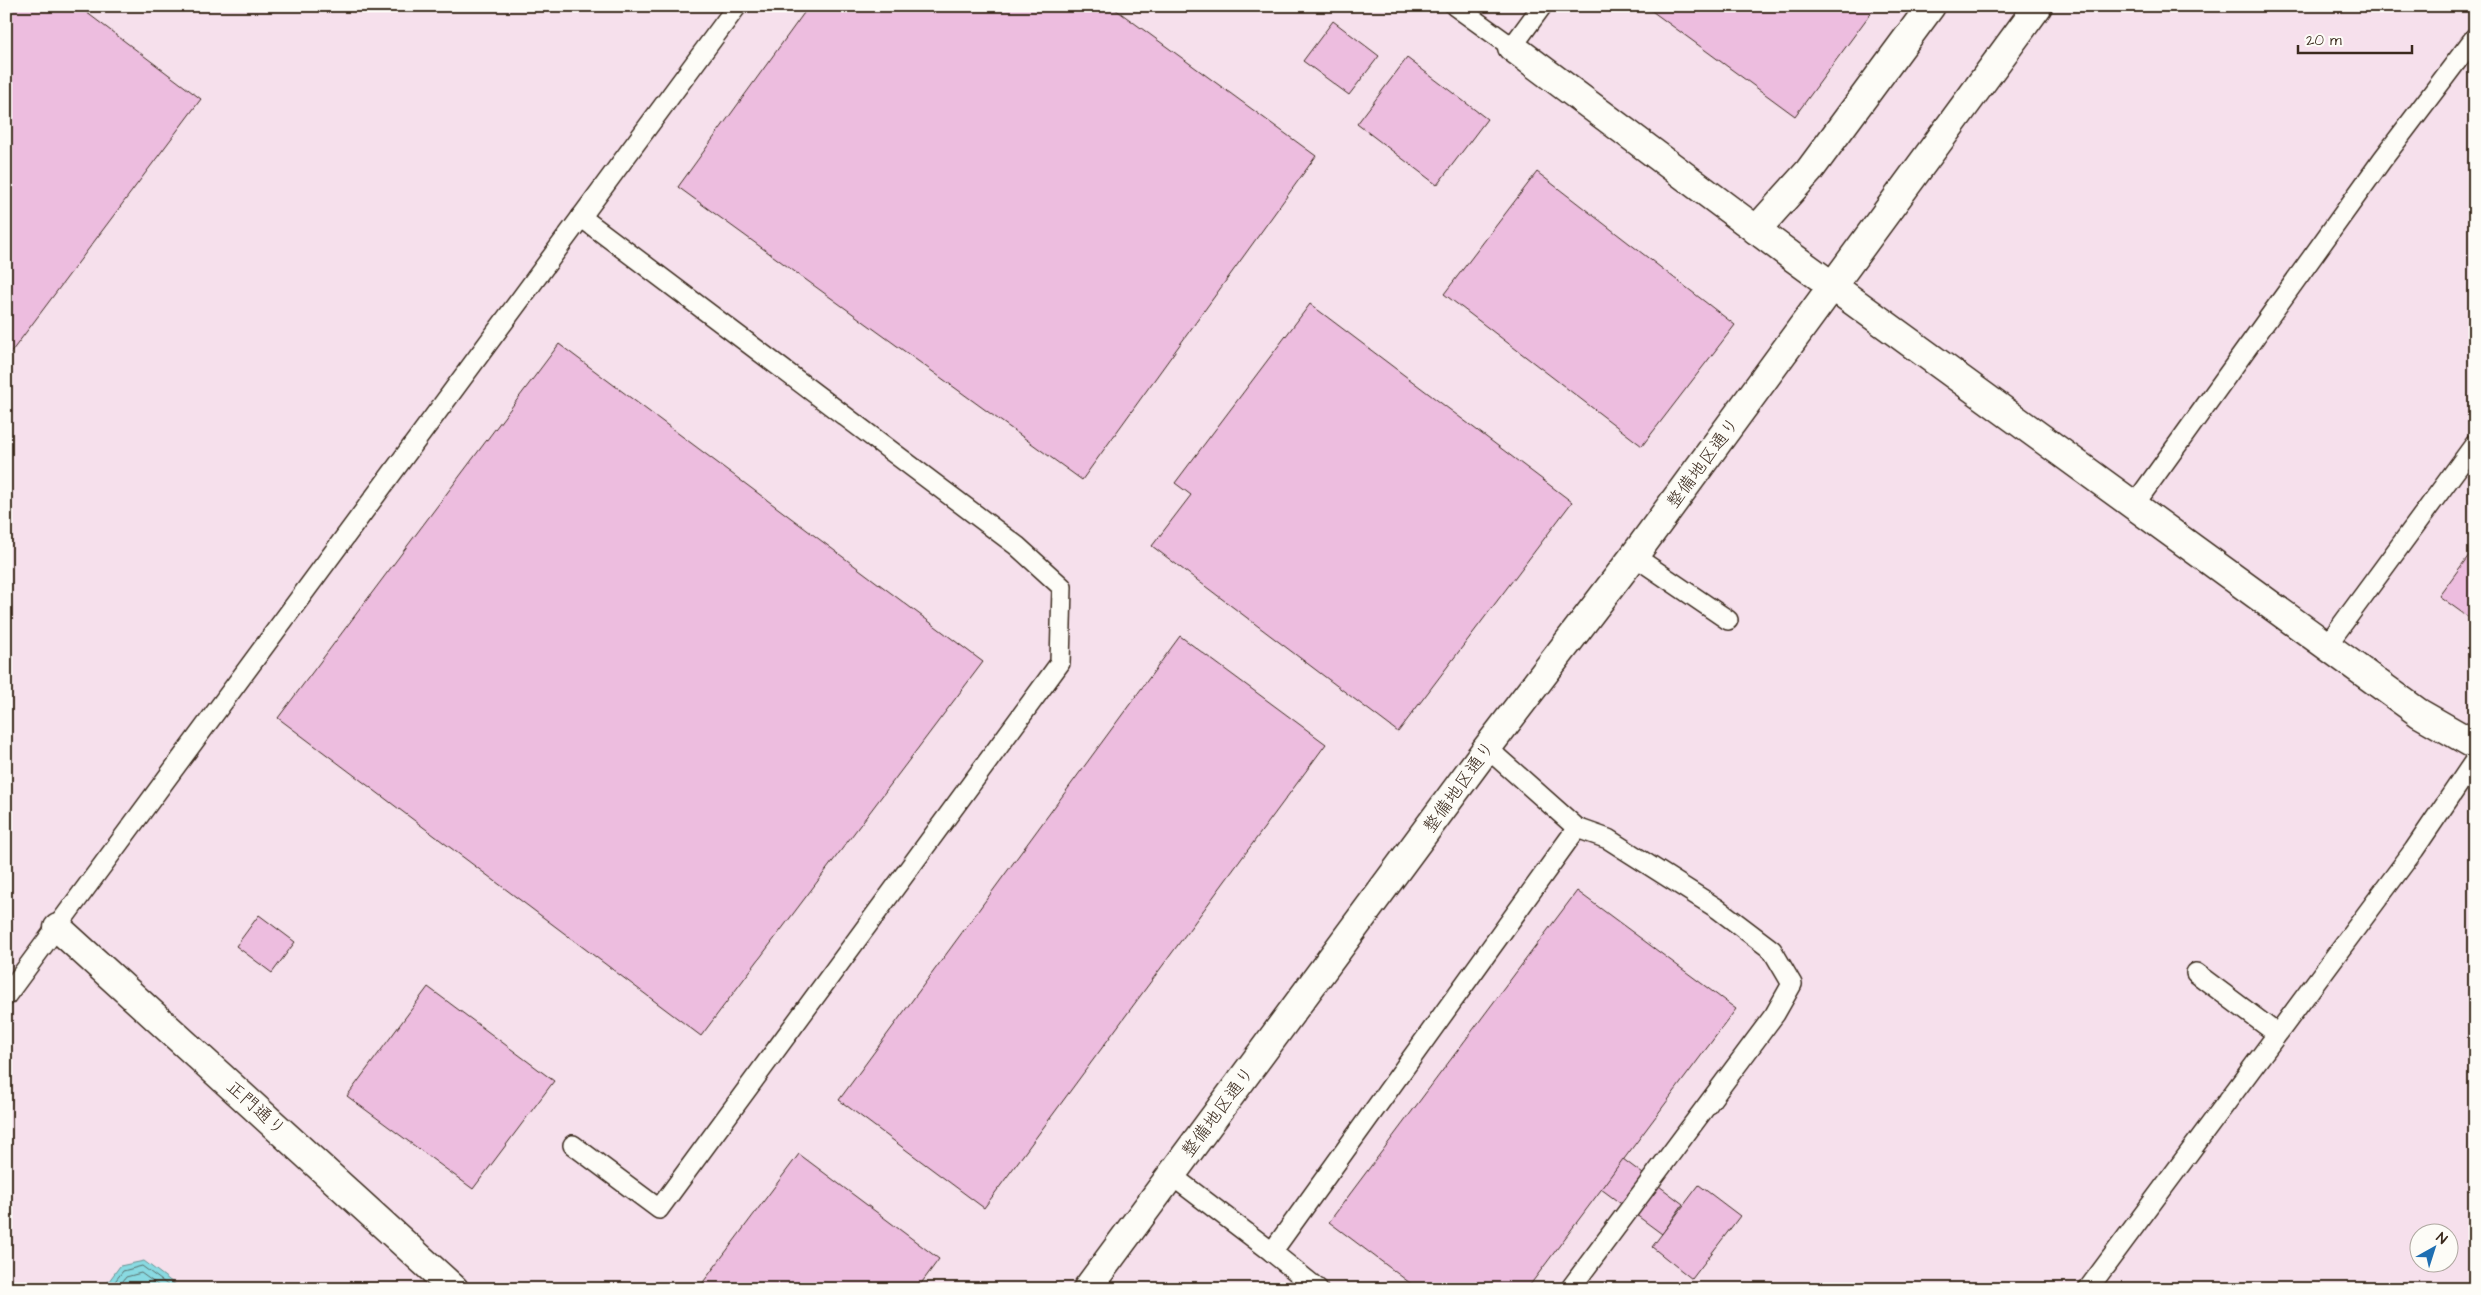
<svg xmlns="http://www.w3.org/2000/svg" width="2481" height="1295" viewBox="0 0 2481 1295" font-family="'Architects Daughter','Klee One',sans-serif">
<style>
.built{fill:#f6e0ec;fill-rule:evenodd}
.water{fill:#89dae2;stroke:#6a9494}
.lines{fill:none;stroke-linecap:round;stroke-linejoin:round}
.shore{stroke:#5a706c;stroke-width:1}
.building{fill:#edbddf;stroke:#3b2a1e}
.lane-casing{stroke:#3b2a1e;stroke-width:22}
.street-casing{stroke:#3b2a1e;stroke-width:31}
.lane{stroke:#fdfcf7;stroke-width:19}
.street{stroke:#fdfcf7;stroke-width:28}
.labels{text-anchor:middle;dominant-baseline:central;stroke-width:4;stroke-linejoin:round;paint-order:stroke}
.street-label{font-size:18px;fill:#3b2a1e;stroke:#fdfcf7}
</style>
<rect width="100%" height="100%" fill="#faeff2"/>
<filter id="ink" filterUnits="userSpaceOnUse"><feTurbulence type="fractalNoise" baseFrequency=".02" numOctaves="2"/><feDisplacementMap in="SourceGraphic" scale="10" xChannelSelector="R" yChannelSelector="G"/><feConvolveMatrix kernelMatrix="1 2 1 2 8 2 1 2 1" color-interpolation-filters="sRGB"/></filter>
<g filter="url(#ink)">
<path class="built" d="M6,6H2475V1289H6ZM2418,1232H2448V1262H2418Z"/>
<path class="water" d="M144,1261L181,1289H103L120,1266Z"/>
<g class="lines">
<g class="shore">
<path d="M109,1289L123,1271L142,1266L173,1289"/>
<path d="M117,1289L126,1277L141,1273L163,1289"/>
</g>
</g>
<g class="building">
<path d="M6,6H78L201,99L6,359Z"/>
<path d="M809,6H1111L1316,156L1082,480L678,187Z"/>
<path d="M1645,6H1876L1795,116Z"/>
<path d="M1333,21L1379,56L1349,95L1303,61Z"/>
<path d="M1407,58L1487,119L1437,185L1357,124Z"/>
<path d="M1537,172L1735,325L1642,446L1444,294Z"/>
<path d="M1310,304L1572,502L1398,732L1152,546L1191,495L1175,483Z"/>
<path d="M559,344L983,662L701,1036L278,718Z"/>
<path d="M2475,547V622L2439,596Z"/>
<path d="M1180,636L1326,744L984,1208L839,1100Z"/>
<path d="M1577,891L1736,1009L1527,1289H1418L1329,1222Z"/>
<path d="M259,915L295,942L272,973L236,946Z"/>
<path d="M428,987L554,1081L473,1189L347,1096Z"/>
<path d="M799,1154L939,1259L917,1289H698Z"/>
<path d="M1623,1159L1683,1204L1662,1234L1601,1189Z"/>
<path d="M1699,1185L1740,1216L1692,1279L1652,1247Z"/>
</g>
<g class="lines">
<defs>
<g id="lane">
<path d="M1455,6L1512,47L1542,6"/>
<path d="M2134,505L2382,160L2475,37"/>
<path d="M1634,556L1728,620"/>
<path d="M2327,645L2475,444"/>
<path d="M2196,973L2276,1033"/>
<path d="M6,996L737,6"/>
<path d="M573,1145L659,1209L1060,663L1062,587L1017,546L581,217"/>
<path d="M1171,1175L1272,1252L1577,828L1487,748"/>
<path d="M1272,1252L1318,1289"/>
<path d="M1570,1289L1775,1014L1792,984L1772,950L1718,909L1608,839L1577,828"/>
<path d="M2088,1289L2414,850L2475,760"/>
</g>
<g id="street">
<path d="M1512,47L1794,258L2419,713L2475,745"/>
<path d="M1756,230L1809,171L1931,6"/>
<path d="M58,928L454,1289"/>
<path d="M1087,1289L1487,748L1634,556L2038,6"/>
</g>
</defs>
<use href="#lane" class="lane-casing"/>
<use href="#street" class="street-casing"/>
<use href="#lane" class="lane"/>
<use href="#street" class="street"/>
</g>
</g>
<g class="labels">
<g class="street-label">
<text transform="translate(1703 463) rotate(-53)">整備地区通り</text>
<text transform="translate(1459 787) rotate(-54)">整備地区通り</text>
<text transform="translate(256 1108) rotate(42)">正門通り</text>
<text transform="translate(1218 1112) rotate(-53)">整備地区通り</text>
</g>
</g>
<rect width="2481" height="1295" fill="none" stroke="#fdfcf7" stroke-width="25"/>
<rect x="12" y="12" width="2456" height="1270" fill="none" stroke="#3b2a1e" stroke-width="2" filter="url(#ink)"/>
<g transform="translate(2434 1248) rotate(39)"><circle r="24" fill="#fdfcf7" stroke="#afa8a0"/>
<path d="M0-4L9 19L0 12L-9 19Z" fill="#1f6fb2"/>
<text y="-8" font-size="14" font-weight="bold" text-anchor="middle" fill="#3b2a1e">N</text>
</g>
<path d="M2298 45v8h114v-8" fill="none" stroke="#3b2a1e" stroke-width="2.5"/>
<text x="2306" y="45" font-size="15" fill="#3b2a1e" stroke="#fdfcf7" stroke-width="4" paint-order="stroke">20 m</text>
</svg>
